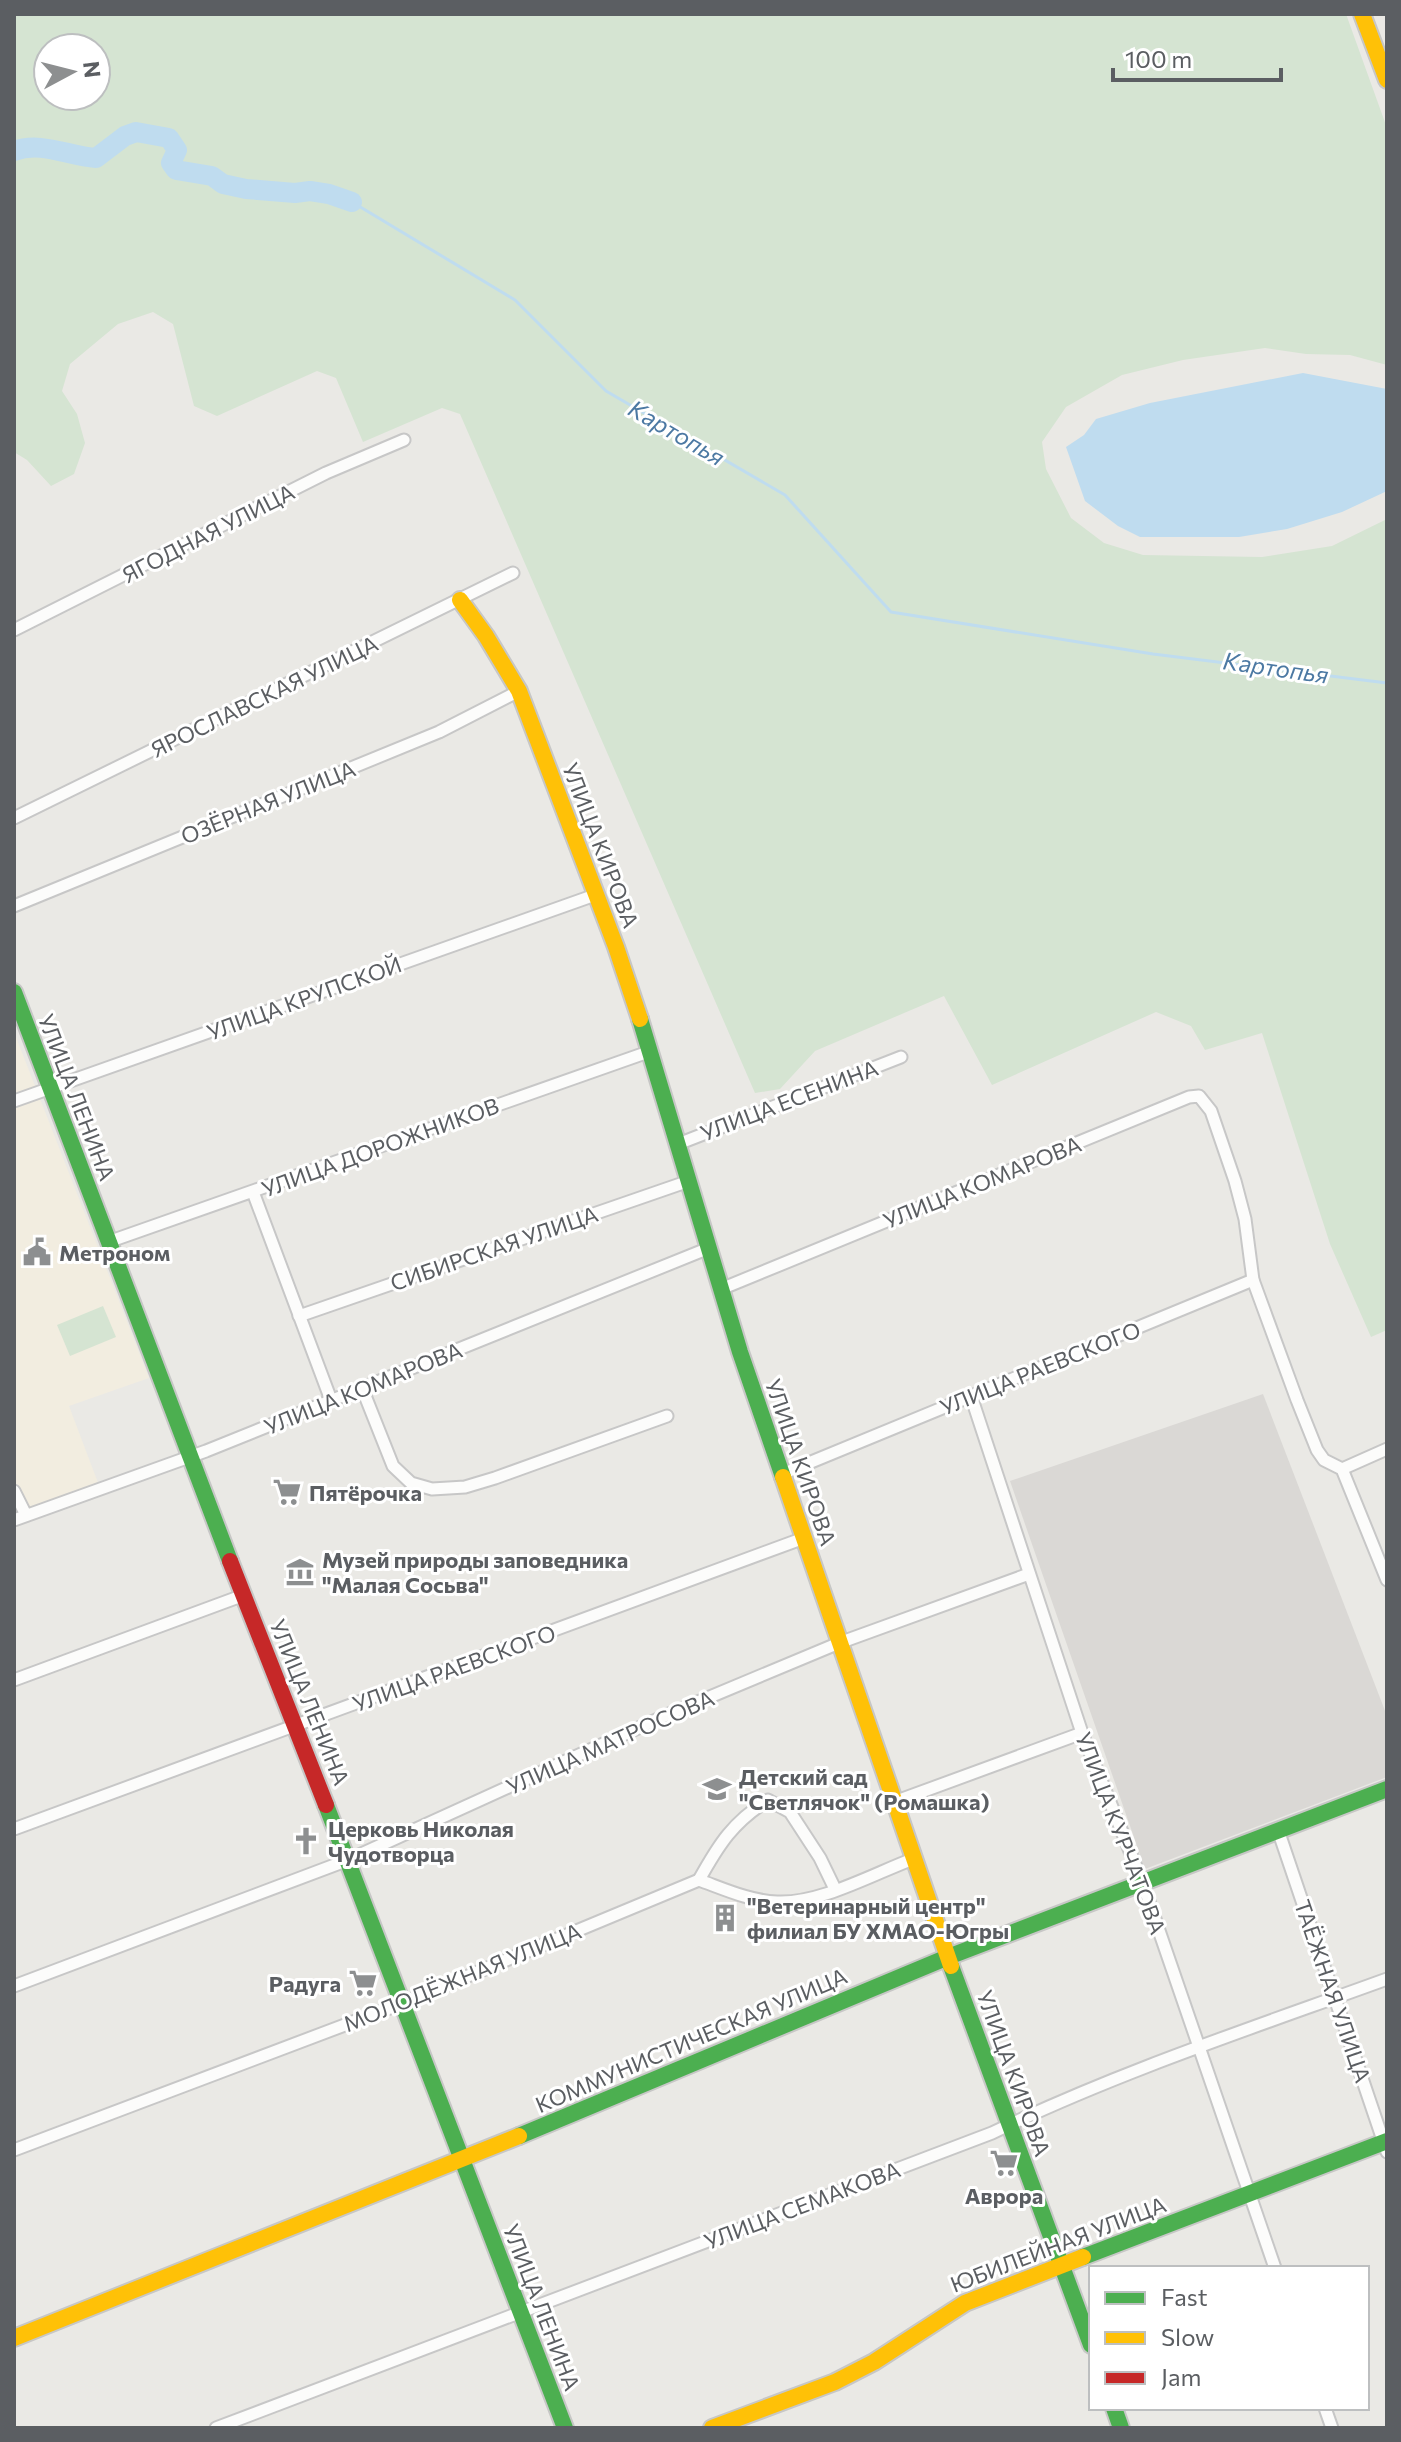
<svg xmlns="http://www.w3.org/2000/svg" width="1401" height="2442" viewBox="0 0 1401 2442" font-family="Commissioner,sans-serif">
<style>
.commercial{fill:#f2ede0}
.industrial{fill:#dad8d5}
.green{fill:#d5e4d2;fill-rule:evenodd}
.water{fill:#bfdcef}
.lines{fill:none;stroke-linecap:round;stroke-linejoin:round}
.stream{stroke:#bfdcef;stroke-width:3}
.river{stroke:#bfdcef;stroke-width:20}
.street-casing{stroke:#c7c7c7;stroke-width:15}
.fast-casing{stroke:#c7c7c6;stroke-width:20}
.slow-casing{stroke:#c7c7c6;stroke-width:20}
.jam-casing{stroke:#c7c7c6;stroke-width:20}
.street{stroke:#fcfcfb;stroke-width:11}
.fast{stroke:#4caf50;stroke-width:16}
.slow{stroke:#ffc107;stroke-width:16}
.jam{stroke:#c62828;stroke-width:16}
.labels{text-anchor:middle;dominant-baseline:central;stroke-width:6;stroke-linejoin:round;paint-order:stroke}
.street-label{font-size:22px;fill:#5b5e62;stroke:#fff}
.poi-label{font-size:22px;font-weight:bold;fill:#5b5e62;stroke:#fff;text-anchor:start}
.water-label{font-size:24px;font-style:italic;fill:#4c79a3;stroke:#fff}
</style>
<rect width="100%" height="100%" fill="#eae9e5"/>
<path class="commercial" d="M14,1032L149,1378L69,1406L100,1488L26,1515L14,1491Z"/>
<path class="industrial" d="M1263,1394L1387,1716V1777L1145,1869L1010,1481Z"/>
<g class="green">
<path d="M14,14H1346L1387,128V365L1350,355L1306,354L1265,348L1183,360L1122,375L1066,407L1042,442L1046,469L1071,518L1104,543L1143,555L1262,557L1332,546L1387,519V1330L1371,1337L1330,1244L1262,1033L1205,1050L1191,1026L1156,1012L992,1085L944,996L815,1051L780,1089L755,1093L460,414L442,408L363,442L336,378L317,371L217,416L194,406L173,324L153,312L118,324L70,364L62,391L77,414L85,443L74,474L51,486L27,460L14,452ZM48,48H96V96H48Z"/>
<path d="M103,1306L116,1337L70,1356L57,1325Z"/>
</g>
<path class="water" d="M1303,373L1387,389V491L1342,512L1287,529L1239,537H1140L1118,526L1085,501L1066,447L1084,435L1096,419L1150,403Z"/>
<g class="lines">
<path class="stream" d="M352,202L515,300L606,391L785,495L891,612L1153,654L1387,683"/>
<path class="river" d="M14,151C41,141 68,156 96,158L125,136L136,132L169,138L177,150L171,163L176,170L212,176L223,184L246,189L295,193L310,191L329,194L352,202"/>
<defs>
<g id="street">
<path d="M14,630L326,473L404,440"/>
<path d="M14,818L513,573"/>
<path d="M14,906L439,732L519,691"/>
<path d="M14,1101L595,895"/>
<path d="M678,1144L901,1057"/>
<path d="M253,1192L331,1400"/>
<path d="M108,1242L651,1051"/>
<path d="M721,1289L1189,1097L1199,1096L1211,1111L1235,1181L1245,1219L1253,1280L1297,1400L1317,1450L1324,1460L1342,1469L1387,1580"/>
<path d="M299,1316L689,1181"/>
<path d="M362,1388L393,1466L411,1483L432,1489L465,1487L495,1478L667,1416"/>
<path d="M971,1396L1082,1733L1142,1881L1275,2268"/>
<path d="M1342,1469L1387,1449"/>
<path d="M782,1474L1253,1280"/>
<path d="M14,1491L26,1515"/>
<path d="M14,1520L206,1451L709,1248"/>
<path d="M14,1680L244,1595"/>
<path d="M894,1802L1082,1733"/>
<path d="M14,1829L804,1538"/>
<path d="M1278,1830L1387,2152"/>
<path d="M699,1880C719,1844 733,1822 768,1800L790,1812L820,1858L835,1889"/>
<path d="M14,1986L348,1860L669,1714L839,1643L1029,1574"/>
<path d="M14,2150L403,2003L699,1880C724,1889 750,1901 777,1902C820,1904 873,1874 913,1859"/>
<path d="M1325,2408L1332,2428"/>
<path d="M216,2428L992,2133C1118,2072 1255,2027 1387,1979"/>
</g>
<g id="fast">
<path d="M14,992L230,1561"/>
<path d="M640,1019L740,1352L783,1477"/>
<path d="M326,1805L565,2428"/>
<path d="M951,1966L1091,2345"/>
<path d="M519,2136L948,1957L1387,1789"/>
<path d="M1083,2257L1387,2141"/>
<path d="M1114,2408L1121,2428"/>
</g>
<g id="slow">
<path d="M1362,14L1387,80"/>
<path d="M460,600L486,636L519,691L616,947L640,1019"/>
<path d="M783,1477L951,1966"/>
<path d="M14,2338L519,2136"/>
<path d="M712,2428L835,2382L874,2362L965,2303L1083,2257"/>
</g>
<path id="jam" d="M230,1561L326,1805"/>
</defs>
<use href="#street" class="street-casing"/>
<use href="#fast" class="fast-casing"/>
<use href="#slow" class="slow-casing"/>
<use href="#jam" class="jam-casing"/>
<use href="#street" class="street"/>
<use href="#fast" class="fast"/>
<use href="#slow" class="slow"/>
<use href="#jam" class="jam"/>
</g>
<defs>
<symbol id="civic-bare" viewBox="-9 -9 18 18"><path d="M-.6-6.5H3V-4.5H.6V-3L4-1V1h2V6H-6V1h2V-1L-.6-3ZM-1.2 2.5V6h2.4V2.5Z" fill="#8d8f90" stroke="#fff" stroke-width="2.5" paint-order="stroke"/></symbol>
<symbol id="supermarket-bare" viewBox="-9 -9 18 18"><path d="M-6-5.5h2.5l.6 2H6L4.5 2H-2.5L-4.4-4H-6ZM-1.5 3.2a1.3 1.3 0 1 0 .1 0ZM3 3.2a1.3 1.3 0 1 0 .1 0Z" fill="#8d8f90" stroke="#fff" stroke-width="2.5" paint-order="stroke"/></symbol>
<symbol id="museum-bare" viewBox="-9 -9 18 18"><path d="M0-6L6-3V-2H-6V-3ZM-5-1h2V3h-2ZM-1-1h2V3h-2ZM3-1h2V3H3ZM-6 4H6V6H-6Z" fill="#8d8f90" stroke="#fff" stroke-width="2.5" paint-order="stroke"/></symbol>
<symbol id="school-bare" viewBox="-9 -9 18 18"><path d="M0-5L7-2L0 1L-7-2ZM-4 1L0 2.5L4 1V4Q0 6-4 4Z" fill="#8d8f90" stroke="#fff" stroke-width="2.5" paint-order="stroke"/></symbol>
<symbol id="church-bare" viewBox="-9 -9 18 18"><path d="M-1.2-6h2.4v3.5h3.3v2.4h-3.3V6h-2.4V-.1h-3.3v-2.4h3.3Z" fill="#8d8f90" stroke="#fff" stroke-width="2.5" paint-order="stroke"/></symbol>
<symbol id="building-bare" viewBox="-9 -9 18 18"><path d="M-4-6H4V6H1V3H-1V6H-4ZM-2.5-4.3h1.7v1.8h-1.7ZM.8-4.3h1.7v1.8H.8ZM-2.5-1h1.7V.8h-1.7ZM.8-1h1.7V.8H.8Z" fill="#8d8f90" stroke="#fff" stroke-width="2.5" paint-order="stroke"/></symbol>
</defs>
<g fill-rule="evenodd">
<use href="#civic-bare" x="17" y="1232" width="40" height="40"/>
<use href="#supermarket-bare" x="267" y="1472" width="40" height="40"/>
<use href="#museum-bare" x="280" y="1552" width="40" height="40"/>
<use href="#school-bare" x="697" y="1769" width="40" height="40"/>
<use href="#church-bare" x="286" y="1821" width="40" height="40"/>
<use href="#building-bare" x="705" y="1898" width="40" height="40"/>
<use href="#supermarket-bare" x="343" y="1963" width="40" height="40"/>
<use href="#supermarket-bare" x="984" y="2143" width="40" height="40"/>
</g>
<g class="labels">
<g class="street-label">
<text transform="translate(208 533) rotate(-27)">ЯГОДНАЯ УЛИЦА</text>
<text transform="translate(264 696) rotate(-26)">ЯРОСЛАВСКАЯ УЛИЦА</text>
<text transform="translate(268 802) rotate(-22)">ОЗЁРНАЯ УЛИЦА</text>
<text transform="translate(601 845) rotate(69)">УЛИЦА КИРОВА</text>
<text transform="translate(304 998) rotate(-20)">УЛИЦА КРУПСКОЙ</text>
<text transform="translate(77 1097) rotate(69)">УЛИЦА ЛЕНИНА</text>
<text transform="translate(789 1100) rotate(-21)">УЛИЦА ЕСЕНИНА</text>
<text transform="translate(380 1147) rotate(-20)">УЛИЦА ДОРОЖНИКОВ</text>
<text transform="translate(982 1182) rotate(-22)">УЛИЦА КОМАРОВА</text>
<text transform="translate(494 1248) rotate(-19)">СИБИРСКАЯ УЛИЦА</text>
<text transform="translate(1040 1368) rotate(-22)">УЛИЦА РАЕВСКОГО</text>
<text transform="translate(363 1388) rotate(-22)">УЛИЦА КОМАРОВА</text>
<text transform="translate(801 1462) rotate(71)">УЛИЦА КИРОВА</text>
<text transform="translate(454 1668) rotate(-20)">УЛИЦА РАЕВСКОГО</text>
<text transform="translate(310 1702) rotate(68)">УЛИЦА ЛЕНИНА</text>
<text transform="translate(610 1742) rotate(-24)">УЛИЦА МАТРОСОВА</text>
<text transform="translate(1121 1833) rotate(69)">УЛИЦА КУРЧАТОВА</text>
<text transform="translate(462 1977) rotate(-22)">МОЛОДЁЖНАЯ УЛИЦА</text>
<text transform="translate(1333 1991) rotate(71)">ТАЁЖНАЯ УЛИЦА</text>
<text transform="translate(691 2040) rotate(-23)">КОММУНИСТИЧЕСКАЯ УЛИЦА</text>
<text transform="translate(1014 2073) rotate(70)">УЛИЦА КИРОВА</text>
<text transform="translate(802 2205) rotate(-21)">УЛИЦА СЕМАКОВА</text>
<text transform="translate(1058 2244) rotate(-21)">ЮБИЛЕЙНАЯ УЛИЦА</text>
<text transform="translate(542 2307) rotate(69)">УЛИЦА ЛЕНИНА</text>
</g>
<g class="poi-label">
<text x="59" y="1252">Метроном</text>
<text x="309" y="1492">Пятёрочка</text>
<text x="322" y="1559">Музей природы заповедника<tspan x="322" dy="25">"Малая Сосьва"</tspan></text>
<text x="739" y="1776">Детский сад<tspan x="739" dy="25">"Светлячок" (Ромашка)</tspan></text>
<text x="328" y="1828">Церковь Николая<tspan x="328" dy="25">Чудотворца</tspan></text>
<text x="747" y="1905">"Ветеринарный центр"<tspan x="747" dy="25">филиал БУ ХМАО-Югры</tspan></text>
<text x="341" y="1983" text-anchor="end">Радуга</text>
<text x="1004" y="2195" text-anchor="middle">Аврора</text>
</g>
<g class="water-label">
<text transform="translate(677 432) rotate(30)">Картопья</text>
<text transform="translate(1276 667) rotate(8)">Картопья</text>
</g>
</g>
<rect width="1401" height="2442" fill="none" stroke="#5b5e62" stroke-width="32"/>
<rect x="1089" y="2266" width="280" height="144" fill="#ffffff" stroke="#bdbfc0" stroke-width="2"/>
<rect x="1105" y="2292" width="40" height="12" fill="#4caf50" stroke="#bdbfc0" stroke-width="2"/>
<text x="1161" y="2306" font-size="24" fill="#5b5e62">Fast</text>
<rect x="1105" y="2332" width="40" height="12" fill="#ffc107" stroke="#bdbfc0" stroke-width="2"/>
<text x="1161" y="2346" font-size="24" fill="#5b5e62">Slow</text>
<rect x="1105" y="2372" width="40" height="12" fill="#c62828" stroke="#bdbfc0" stroke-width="2"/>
<text x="1161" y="2386" font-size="24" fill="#5b5e62">Jam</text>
<g transform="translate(72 72) rotate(83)"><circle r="38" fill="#ffffff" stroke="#bdbfc0" stroke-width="2"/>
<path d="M0-6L14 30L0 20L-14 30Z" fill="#8d8f90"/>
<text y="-12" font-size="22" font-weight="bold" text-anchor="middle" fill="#5b5e62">N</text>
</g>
<path d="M1113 68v12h168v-12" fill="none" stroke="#5b5e62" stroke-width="4"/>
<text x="1125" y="68" font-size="24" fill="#5b5e62" stroke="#ffffff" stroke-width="6" paint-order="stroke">100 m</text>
</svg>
